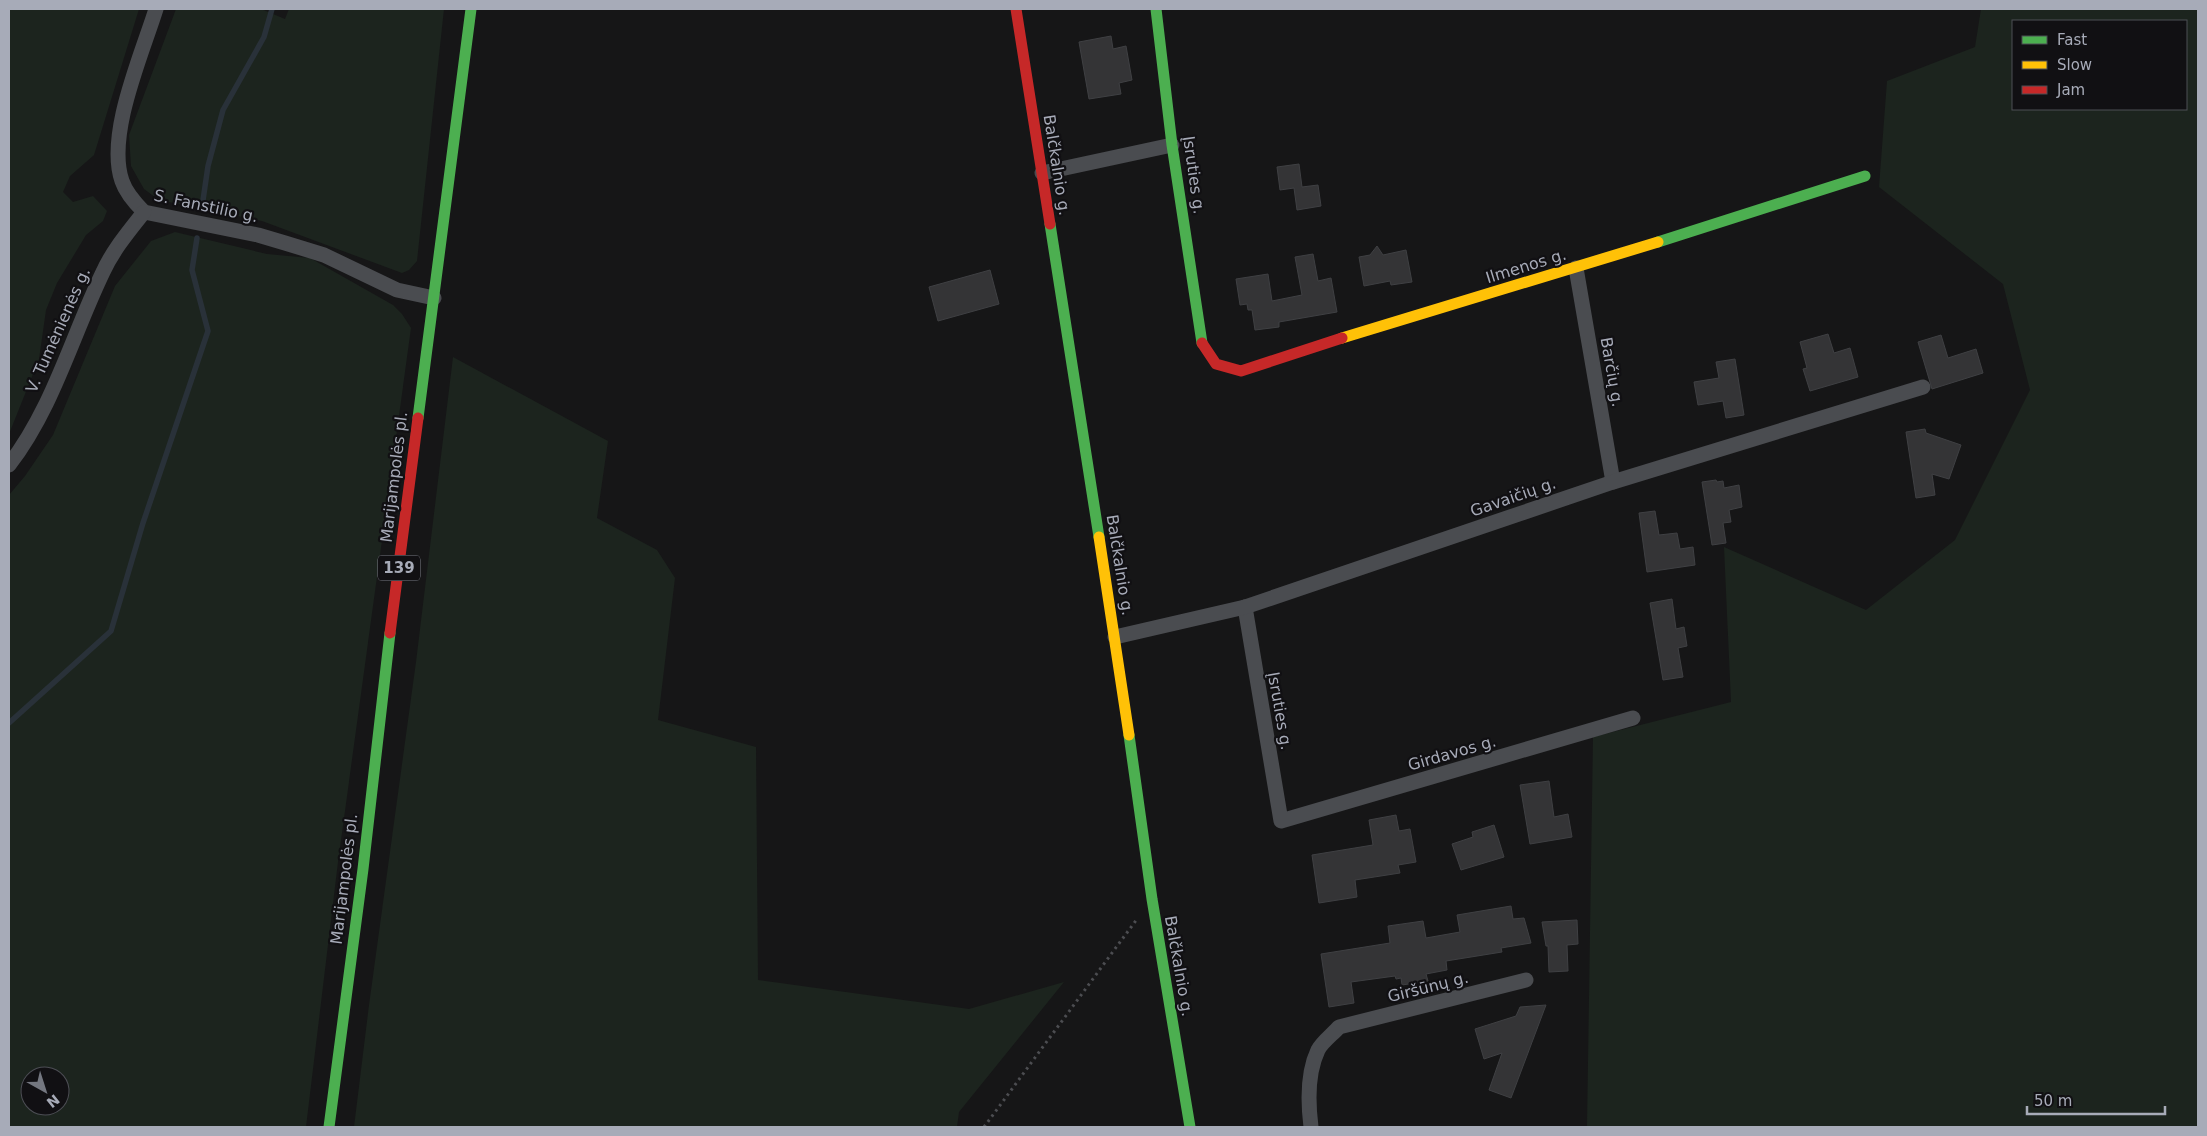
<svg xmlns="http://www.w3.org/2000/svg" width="2207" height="1136" viewBox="0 0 2207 1136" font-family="'DejaVu Sans',sans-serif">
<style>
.green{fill:#1c241e;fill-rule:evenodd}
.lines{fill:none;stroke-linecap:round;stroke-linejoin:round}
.stream{stroke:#293139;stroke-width:5.5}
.building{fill:#343436;stroke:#3f4043}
.path{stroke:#4c4d51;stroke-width:3;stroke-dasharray:2.5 4;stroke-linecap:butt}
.street{stroke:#4a4c50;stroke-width:15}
.fast{stroke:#4caf50;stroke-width:11}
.slow{stroke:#ffc107;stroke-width:11}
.jam{stroke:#c62828;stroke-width:11}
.labels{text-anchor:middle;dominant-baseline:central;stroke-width:4.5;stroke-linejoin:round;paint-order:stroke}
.shield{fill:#111013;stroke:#7a7c86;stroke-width:1}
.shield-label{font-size:15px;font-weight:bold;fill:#a7abb8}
.street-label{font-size:16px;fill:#a7abb8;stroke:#111013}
</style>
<rect width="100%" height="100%" fill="#161617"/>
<g class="green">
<path d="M9,9H139L94,155L70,176L63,192L73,202L93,196L107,211L103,221L86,235L57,283L46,310L39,359L9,434Z"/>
<path d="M176,9H261L285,19L289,9H444L417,261L409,270L402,273L262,221L159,200L144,189L131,166L129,135Z"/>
<path d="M1981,9H2198V1127H1587L1593,737L1731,702L1724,547L1866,610L1955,540L2030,390L2003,284L1879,187L1887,81L1975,47ZM2013,21H2186V109H2013Z"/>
<path d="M175,232L267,254L310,258L393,305L402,314L411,328L338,862L306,1127H9V495L25,476L53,435L115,286L151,241ZM30,1076H60V1106H30Z"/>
<path d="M453,357L608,441L597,518L657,550L675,578L658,720L756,747L758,980L969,1009L1064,982L959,1112L957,1127H354L369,1005L416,662Z"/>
</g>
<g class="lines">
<g class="stream">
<path d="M202,207L208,166L223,110L264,37L272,9"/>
<path d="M9,723L111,631L143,523L208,331L192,270L197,238"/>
</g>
</g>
<g class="building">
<path d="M1111,36L1113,49L1126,46L1132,80L1119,83L1121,94L1089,99L1079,42Z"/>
<path d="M1299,164L1302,187L1318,185L1321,206L1297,210L1294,188L1280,190L1277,167Z"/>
<path d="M1377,246L1383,255L1406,250L1412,282L1391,285L1390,281L1364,286L1359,257L1370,255Z"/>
<path d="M1313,254L1318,281L1331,278L1337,312L1279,322V327L1255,330L1252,310H1248L1247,304L1240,305L1236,279L1268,274L1272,301L1302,295L1295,257Z"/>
<path d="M990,270L999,304L938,321L929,287Z"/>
<path d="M1828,334L1834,353L1850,348L1858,377L1810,391L1803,369L1807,368L1800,342Z"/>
<path d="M1941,335L1948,358L1976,349L1983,373L1932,389L1918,342Z"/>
<path d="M1735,359L1744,415L1726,418L1723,401L1698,405L1694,382L1719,378L1716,362Z"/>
<path d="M1925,429L1926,433L1961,445L1949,479L1932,474L1935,495L1916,498L1906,432Z"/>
<path d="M1716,480L1717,482L1723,481L1724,488L1739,485L1742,507L1729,510L1731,522L1723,523L1726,543L1712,545L1702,482Z"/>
<path d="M1655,511L1659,535L1677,533L1680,549L1693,547L1695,565L1647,572L1639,513Z"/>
<path d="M1672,599L1676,629L1684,627L1687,646L1678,648L1683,677L1663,680L1650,603Z"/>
<path d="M1549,781L1554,817L1568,814L1572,837L1530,844L1520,785Z"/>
<path d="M1396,815L1399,831L1410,829L1416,862L1398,865L1400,873L1355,880L1357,897L1319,903L1312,855L1373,845L1369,820Z"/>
<path d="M1494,825L1504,857L1461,870L1452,844L1473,837L1472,832Z"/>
<path d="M1511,906L1513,919L1524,918L1531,943L1501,948L1502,952L1446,961L1447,970L1426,974L1428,981L1402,985L1401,978L1396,979L1395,976L1351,982L1354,1003L1329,1007L1321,954L1390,943L1388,926L1423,921L1426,938L1460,932L1457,915Z"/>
<path d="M1577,920L1578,944L1567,945L1568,971L1549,972L1548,946H1546L1542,922Z"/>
<path d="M1546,1005L1511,1098L1489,1090L1502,1053L1484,1059L1475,1029L1516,1016L1520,1007Z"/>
</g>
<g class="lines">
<path class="path" d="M984,1127L1137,919"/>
<g class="street">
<path d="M156,9C142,54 106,135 122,181C126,193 135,203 144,212L258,235L285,243L324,255L397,290L434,298"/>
<path d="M1042,173L1172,145"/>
<path d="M1576,268L1613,482"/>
<path d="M9,465C53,408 72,336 103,272C113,250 129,231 144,212"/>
<path d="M1245,607L1281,821L1633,718"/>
<path d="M1115,637L1245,607L1613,482L1923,387"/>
<path d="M1311,1127C1308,1103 1307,1073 1318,1050C1322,1042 1333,1034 1339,1027L1526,980"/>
</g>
<g class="fast">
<path d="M1156,9L1172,145L1202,343"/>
<path d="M1050,224L1099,537"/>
<path d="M1658,242L1865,176"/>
<path d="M418,418L471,9"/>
<path d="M1129,735L1152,899L1190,1127"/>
<path d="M329,1127L363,869L390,633"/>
</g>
<g class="slow">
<path d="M1342,338L1658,242"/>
<path d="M1099,537L1129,735"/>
</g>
<g class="jam">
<path d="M1016,9L1050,224"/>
<path d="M1202,343L1216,364L1241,371L1342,338"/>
<path d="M390,633L418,418"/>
</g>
</g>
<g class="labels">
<rect class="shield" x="378" y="555.5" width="42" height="25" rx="4"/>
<g class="shield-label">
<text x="399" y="568">139</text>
</g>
<g class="street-label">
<text transform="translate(1057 165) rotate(81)">Balčkalnio g.</text>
<text transform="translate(1194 175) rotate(82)">Įsruties g.</text>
<text transform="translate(206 206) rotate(12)">S. Fanstilio g.</text>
<text transform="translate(1526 266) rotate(-17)">Ilmenos g.</text>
<text transform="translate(58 330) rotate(-66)">V. Tumėnienės g.</text>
<text transform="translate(1612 372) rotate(80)">Barčių g.</text>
<text transform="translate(394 477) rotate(-83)">Marijampolės pl.</text>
<text transform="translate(1513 497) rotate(-19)">Gavaičių g.</text>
<text transform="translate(1120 565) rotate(81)">Balčkalnio g.</text>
<text transform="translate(1280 711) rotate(80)">Įsruties g.</text>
<text transform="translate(1452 753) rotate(-16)">Girdavos g.</text>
<text transform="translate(344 879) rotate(-83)">Marijampolės pl.</text>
<text transform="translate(1179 966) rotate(80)">Balčkalnio g.</text>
<text transform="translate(1428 987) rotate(-14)">Giršūnų g.</text>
</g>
</g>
<rect width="2207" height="1136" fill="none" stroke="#a7abb8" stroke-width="20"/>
<rect x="2012" y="20" width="175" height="90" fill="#111013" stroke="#4d4e55"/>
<rect x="2022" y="36" width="25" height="8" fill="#4caf50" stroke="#4d4e55"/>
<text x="2057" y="45" font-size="15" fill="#a7abb8">Fast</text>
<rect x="2022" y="61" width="25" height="8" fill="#ffc107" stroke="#4d4e55"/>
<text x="2057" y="70" font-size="15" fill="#a7abb8">Slow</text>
<rect x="2022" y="86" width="25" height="8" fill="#c62828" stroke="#4d4e55"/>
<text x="2057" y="95" font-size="15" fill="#a7abb8">Jam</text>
<g transform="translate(45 1091) rotate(141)"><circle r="24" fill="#111013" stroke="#4d4e55"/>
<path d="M0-4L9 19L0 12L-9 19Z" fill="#747780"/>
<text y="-8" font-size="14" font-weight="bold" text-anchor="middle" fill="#a7abb8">N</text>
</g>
<path d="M2027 1106v8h138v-8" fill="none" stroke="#a7abb8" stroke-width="2.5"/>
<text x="2034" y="1106" font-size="15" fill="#a7abb8" stroke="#111013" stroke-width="4" paint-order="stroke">50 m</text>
</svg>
